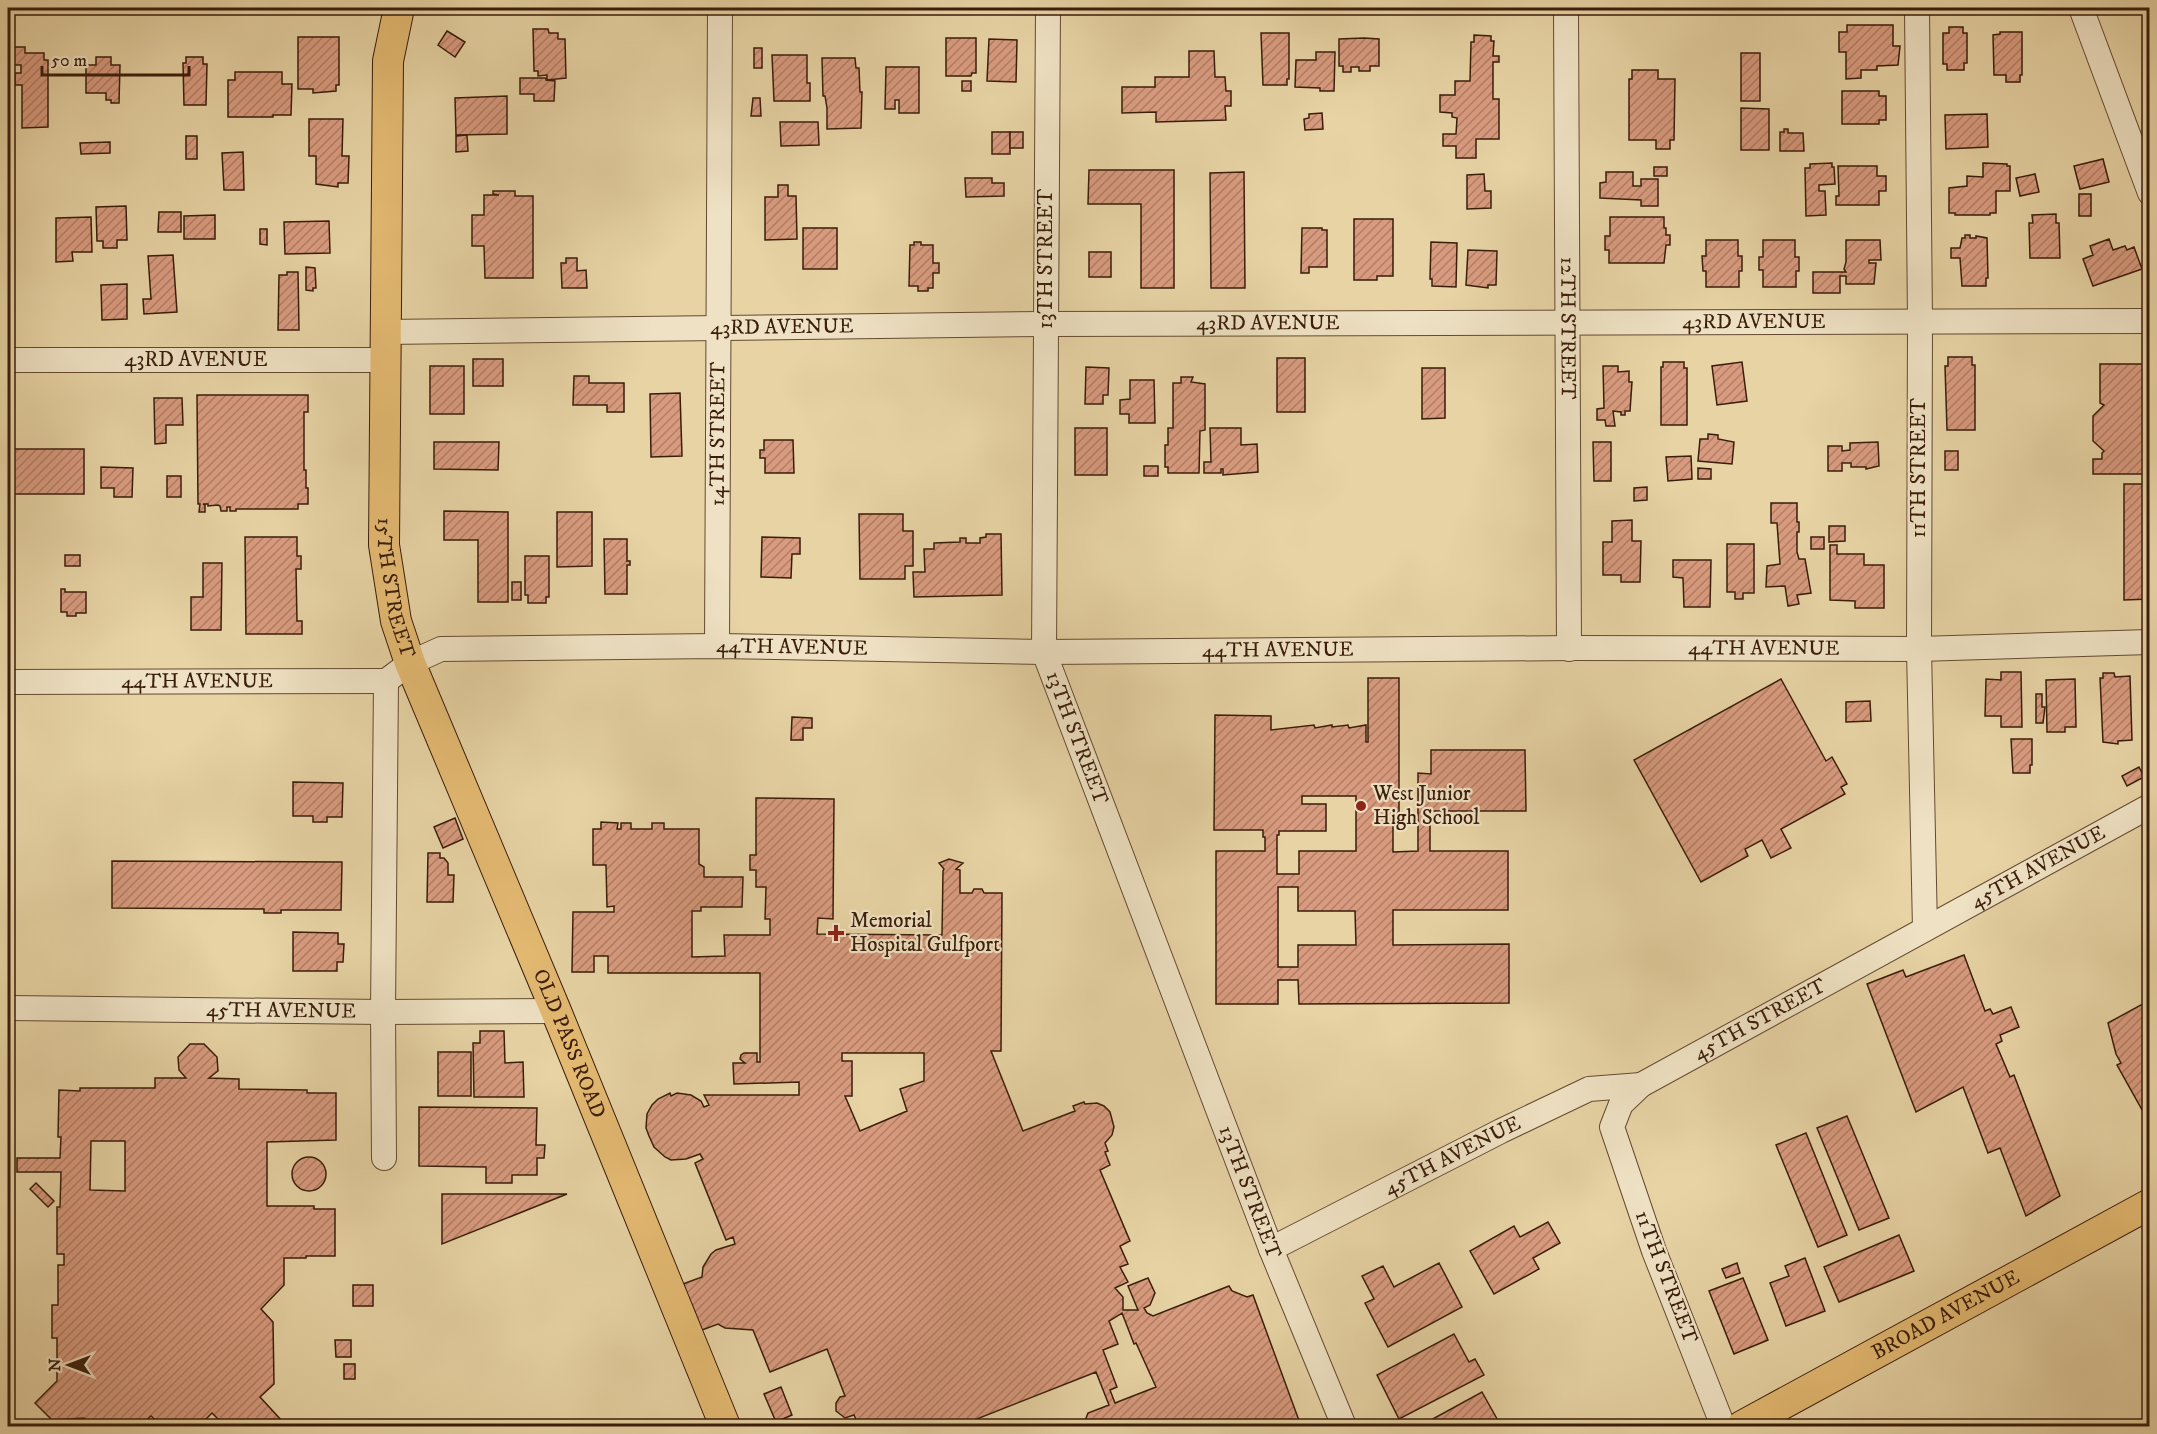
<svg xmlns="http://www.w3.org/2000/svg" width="2157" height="1434" viewBox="0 0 2157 1434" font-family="'IM FELL DW Pica',serif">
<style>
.building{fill:url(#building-hatch);stroke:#3a1d0b;stroke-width:1.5;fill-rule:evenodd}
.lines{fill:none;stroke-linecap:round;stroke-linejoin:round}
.minor-casing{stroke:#654a31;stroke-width:26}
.major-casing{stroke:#3a1d0b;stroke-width:32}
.minor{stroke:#efe2c4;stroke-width:24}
.major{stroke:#e4ba72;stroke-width:30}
.rail-casing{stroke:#3a1d0b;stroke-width:7}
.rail{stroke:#efe2c4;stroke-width:4.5;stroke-dasharray:14;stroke-linecap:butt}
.poi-dot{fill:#8f2418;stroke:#efe2c4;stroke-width:2}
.labels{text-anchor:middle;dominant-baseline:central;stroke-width:4.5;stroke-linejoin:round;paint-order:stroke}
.street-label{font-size:21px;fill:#3a1d0b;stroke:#efe2c4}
.poi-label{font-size:21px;fill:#3a1d0b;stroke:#efe2c4;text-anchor:start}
</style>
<defs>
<pattern id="building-hatch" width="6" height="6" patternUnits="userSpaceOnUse" patternTransform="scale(1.5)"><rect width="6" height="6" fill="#d99b7f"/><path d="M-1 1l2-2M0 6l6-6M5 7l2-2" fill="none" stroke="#b17e66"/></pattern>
</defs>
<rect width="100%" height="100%" fill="#e7d3a4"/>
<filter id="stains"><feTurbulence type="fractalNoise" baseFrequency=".00333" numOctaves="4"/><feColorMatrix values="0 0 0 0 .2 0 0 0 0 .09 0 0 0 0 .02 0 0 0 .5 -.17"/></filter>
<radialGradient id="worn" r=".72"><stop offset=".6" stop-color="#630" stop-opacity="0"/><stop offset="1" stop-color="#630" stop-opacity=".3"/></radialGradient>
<g class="building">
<path d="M1847,25H1893V46H1900L1898,65L1877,66V70H1861V78L1846,79V52H1839V32H1847Z"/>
<path d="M1949,27H1963V33H1967V63H1964V70H1947V64H1943V33H1949Z"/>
<path d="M533,29H548L549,33H558V39H565L566,78L547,80V75L538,76V71H534Z"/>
<path d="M447,31L465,42L455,57L438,45Z"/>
<path d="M2000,32H2022V75H2020V82H2006V75H1994L1993,35L2000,34Z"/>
<path d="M1261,33H1289V79H1287V85H1263Z"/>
<path d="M1474,35L1491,36V41H1494L1493,56H1499V62H1493V99H1499V139H1476V158H1456V146H1443V134H1456L1457,118L1452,117V113L1440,112V95H1455V81H1470L1471,42H1474Z"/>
<path d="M298,37H339V85H336V91L313,93V89H298Z"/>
<path d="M946,38H976V73H972L971,76H946Z"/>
<path d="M1364,38L1379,39V66H1370V71H1359V67H1351V72H1343V66H1339V39Z"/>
<path d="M989,39L1017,40L1016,82L987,81Z"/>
<path d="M13,47H25V53H44V60H48V127L22,128V85H15V73H21V65H13Z"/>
<rect x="754" y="48" width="8" height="20"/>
<path d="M1189,51H1214L1215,77H1225L1226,91H1231V106H1225L1226,120L1156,122V112L1122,113V87H1155V77H1189Z"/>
<path d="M1316,52H1335L1334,91H1320V88L1295,87L1296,60H1316Z"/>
<rect x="1741" y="53" width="19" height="48"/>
<path d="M772,55H807V83H810V101H774Z"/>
<path d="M96,57H111V65H120L119,103H111V100H106V93H86V65H96Z"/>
<path d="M186,57H203V64H207L206,105H184L183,63H186Z"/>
<path d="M822,58H855L856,68H859L860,92H862L861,128L827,129V108L825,96H823Z"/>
<path d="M886,67H919V113H899V100H895V109H885Z"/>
<path d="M1632,70H1658V79H1675L1674,140H1670V149H1656V140H1629V79H1632Z"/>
<path d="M235,72H282V84H292L291,115H273V117H228V80H235Z"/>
<path d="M520,78H546V80L555,81L554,101H534V94H520Z"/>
<rect x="962" y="81" width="9" height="10"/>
<path d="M1842,91H1879V96H1886V120H1879V124H1842Z"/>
<path d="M507,96V134L456,135L455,98Z"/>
<path d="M753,98H760L761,116H751Z"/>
<path d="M1741,108L1769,109V150H1741Z"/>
<path d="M1322,113L1323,129L1305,130L1304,119L1309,118V114Z"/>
<path d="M1987,114L1988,147L1946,149L1945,115Z"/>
<path d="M309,119H343L342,156H349L348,183H338V187L316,184V156H309Z"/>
<path d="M780,122H818L819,145L781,146Z"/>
<path d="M1784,129H1788V133H1803L1804,151H1780V132H1784Z"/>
<rect x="992" y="132" width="18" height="22"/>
<rect x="1010" y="132" width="13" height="16"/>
<path d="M467,135L468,151L456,152V136Z"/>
<rect x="186" y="136" width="11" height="23"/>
<path d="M110,142V153L81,154L80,143Z"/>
<path d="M243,152L244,190H224L222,153Z"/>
<path d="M2103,159L2109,182L2080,189L2074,166Z"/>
<path d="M1832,163V167H1834L1835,184L1819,185V191H1825L1826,215L1806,216L1805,168H1810V164Z"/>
<path d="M1983,163L2007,164V166H2010V191H1996V213H1990V215H1955V213H1949V188L1967,186V176L1983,177Z"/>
<path d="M1838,166H1877V176H1886V191H1879V205H1836V196H1839Z"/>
<rect x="1654" y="167" width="13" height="9"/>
<path d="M1089,170H1174V288H1141V204H1088Z"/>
<path d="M1244,172L1245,288H1211L1210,173Z"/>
<path d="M1606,172H1633V186H1641V179H1658V206H1641V200L1600,198V183L1606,182Z"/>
<path d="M1484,174L1485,191H1491V208L1467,209V175Z"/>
<path d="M2035,174L2039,192L2020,196L2016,178Z"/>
<path d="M965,178H992V183H1004V196L966,197Z"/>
<path d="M778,185H788V196H796L797,239L765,240V197H778Z"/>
<path d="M493,191H515V196H533V278H485L484,246H472V215H484V195H499L493,194Z"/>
<rect x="2079" y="194" width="12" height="22"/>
<path d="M126,206L127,240H117V248H103V241H97L96,207Z"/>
<path d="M159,212H181V232H158Z"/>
<path d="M2056,214V223H2059L2060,258H2030L2029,223H2033L2032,215Z"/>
<path d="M215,215V239H184V216Z"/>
<path d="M91,217L92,252H72L73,261L56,262V218Z"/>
<path d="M1610,217H1664V228H1666V235H1670V245H1666L1664,263H1609V250H1605V236H1610Z"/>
<path d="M1354,219H1393V276H1377V280H1354Z"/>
<path d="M329,221L330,253L285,254L284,222Z"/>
<rect x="803" y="228" width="34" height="41"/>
<path d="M1302,228H1322V230H1327V267H1309V273H1301Z"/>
<path d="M260,229H267V245L260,244Z"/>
<path d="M1965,235H1970V238H1976V236L1987,238L1988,278H1986V286H1962L1960,258H1951V248H1960L1962,238H1965Z"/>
<path d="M2109,239L2113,250L2125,246L2127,250L2134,247L2142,269L2093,286L2083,259L2093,255L2090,246Z"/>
<path d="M1706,240H1738V256H1742V271H1739V287H1706V271H1703L1702,256H1706Z"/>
<path d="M1763,240H1795V257H1799V271H1796V287H1763V270H1759V257H1763Z"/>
<path d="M1846,240H1880L1881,260H1869V263H1876L1874,284H1846V276H1840V293H1813V272H1846L1844,269L1846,262Z"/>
<path d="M914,242H921V245H933V263H939V273H933V288H928V291H918V286H909L910,245H914Z"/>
<path d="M1431,242L1457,243L1456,287L1432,286V279H1430Z"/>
<path d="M1468,250L1497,251L1496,285H1488V288L1466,285Z"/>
<rect x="1089" y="252" width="22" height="25"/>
<path d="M173,255L177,312L144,314L143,299H151L148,256Z"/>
<path d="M566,258H577V271L586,270L587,288H562L561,263H566Z"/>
<path d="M306,267L315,268L316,288H313V291L306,290Z"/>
<path d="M287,272H298L299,330H278L279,275H287Z"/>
<path d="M127,284V319L102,320L101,285Z"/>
<path d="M1948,357H1972V365H1975V430H1947L1945,366H1948Z"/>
<rect x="1277" y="358" width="28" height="54"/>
<rect x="473" y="359" width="30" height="27"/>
<path d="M1663,362H1684V368H1687V425H1661V367H1663Z"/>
<path d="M1742,362L1747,401L1717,405L1712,366Z"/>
<path d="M2100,364H2150V399L2143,406L2150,411V474H2093V459H2102V453L2104,451L2093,441V416L2104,405L2100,403Z"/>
<rect x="430" y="366" width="34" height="48"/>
<path d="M1603,366H1618V372L1629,371V382H1632L1630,411H1625V415H1621V412L1613,411L1615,426H1606L1605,420H1597V409L1604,408Z"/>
<path d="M1086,367L1109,368L1108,395H1103V404H1085Z"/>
<path d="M1422,368H1445V418L1422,419Z"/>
<path d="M574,376H589V383H624V412H607V405H573Z"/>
<path d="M1181,377H1193L1191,382L1205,384V430L1200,431L1199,473H1168V467H1165V445H1168V428H1173V383H1181Z"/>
<path d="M1130,380H1154L1155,423H1129V414H1120V400L1130,399Z"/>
<path d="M680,393L682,456L651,457L650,394Z"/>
<path d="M197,395H308V412H304V470H306V488H308V504H298V509H236V511H230V507H227V511H221L220,506L218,505L208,506V504H203L205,505V512H199L200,504H198Z"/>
<path d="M154,398H182L183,425H166V443L155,444Z"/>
<rect x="1075" y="428" width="32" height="47"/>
<path d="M1210,428H1241V445L1257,444L1258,472L1223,475V469H1221V473H1204V462H1211Z"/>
<path d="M1708,434L1718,435V439L1734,442L1732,464L1698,461L1700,439H1708Z"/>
<path d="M764,440H793L794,473H765V458H760V450H764Z"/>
<path d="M434,442H499L498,470L434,469Z"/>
<path d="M1593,442H1611V481H1594Z"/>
<path d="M1878,442L1879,466L1866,469V467H1851V463H1842V471H1828V446H1842V451L1850,450V443Z"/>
<rect x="8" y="449" width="76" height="45"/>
<rect x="1945" y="451" width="13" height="19"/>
<path d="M1691,456L1692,479L1668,481L1666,457Z"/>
<rect x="1144" y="466" width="14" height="10"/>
<path d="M101,467L133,468L132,497H114V488H101Z"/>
<path d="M1698,468L1711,469V479H1698Z"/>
<rect x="167" y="476" width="14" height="21"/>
<path d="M2124,484H2150V599L2124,600Z"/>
<path d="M1647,487V500L1634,501V488Z"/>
<path d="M1771,503H1797V522H1799V532H1797V552L1799,559H1805L1811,593L1797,595L1799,604L1788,606L1785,586L1766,587L1767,566L1780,564L1777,523H1771Z"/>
<path d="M444,511L508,512V602H478V540H444Z"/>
<path d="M557,512H592V566L557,567Z"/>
<path d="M859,514H903V531H913V566H905V579H860Z"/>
<path d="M1632,520V541H1641L1640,582H1621V575H1603V542H1612V521Z"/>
<path d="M1829,526H1845V541L1829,542Z"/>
<path d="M986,534H1001L1002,595L914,597L913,572H925L924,549H934V543L960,542V538H966V543H980V538L986,537Z"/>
<path d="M245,537H297V556H301V569H296L297,621H302V634H246Z"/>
<path d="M762,537L800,538V554H792L791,578L761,577Z"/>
<rect x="1811" y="537" width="13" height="12"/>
<path d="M604,539H627V561H630V565H627V594H605Z"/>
<path d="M1727,544H1754V593H1743V599H1735V592H1727Z"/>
<path d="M1830,545H1837V554H1864V565H1884V608H1855V601L1830,600Z"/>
<rect x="65" y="555" width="15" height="11"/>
<path d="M525,556H549V597H546V603H528V595H525Z"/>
<path d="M1673,560H1711L1710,607H1684L1683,578L1673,577Z"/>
<path d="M203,563H222L221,630H191V597H203Z"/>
<rect x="512" y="582" width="9" height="18"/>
<path d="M61,589H65V592H86V613H76V616H67V612H61Z"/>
<path d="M2001,672H2021L2022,727H2001V716H1985L1986,679L2001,680Z"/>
<path d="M2103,673H2114L2115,677L2130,676L2132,740L2118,741V744L2103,742L2100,678H2103Z"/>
<path d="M1368,678H1399V812L1393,813V852L1418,851V773L1431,774V750H1525L1526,811H1430V851H1508V910H1393V945L1509,944V1003L1299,1004L1298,980H1278V1004H1216V851H1265V837H1263V830H1214L1215,715L1271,716V730L1314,725L1315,728L1332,725V727L1348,725L1349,728L1366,725V742H1368ZM1302,796H1356V851H1299V874H1277V835H1279V831H1326V804H1302ZM1278,887H1298V911H1355L1356,945H1298V967H1278Z"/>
<path d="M1781,679L1826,761L1832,757L1847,784L1841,787L1845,794L1781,829L1791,848L1771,858L1762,840L1745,849L1748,856L1701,882L1634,760Z"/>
<path d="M2075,679L2076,727H2065V732H2047L2046,680Z"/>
<path d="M2036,694H2042V707H2045L2043,723H2036Z"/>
<path d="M1870,701L1871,721L1846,722V702Z"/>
<path d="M792,717L812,718V728H803V740H791Z"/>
<path d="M2011,739H2032V765H2030V773H2013Z"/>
<path d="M2139,767L2144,777L2127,786L2122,776Z"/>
<path d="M293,782L343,783L342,817H327V822H313V816H293Z"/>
<path d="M756,798L834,799L833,919L818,918L817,934L942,935L943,871L944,869L939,863L949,859L963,863L956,869L960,870V893H972L974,889H982L984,893H1002L1001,1051H991L1023,1131L1075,1111L1073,1106L1084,1102L1085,1104L1097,1103L1104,1106L1110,1112L1114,1127L1112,1135L1105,1143L1108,1151L1105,1152L1110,1165L1100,1170L1130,1241L1120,1246L1128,1264L1120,1267L1128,1282L1115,1288L1123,1297V1310H1138L1128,1286L1148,1278L1155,1293L1150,1305L1144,1308L1147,1313L1153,1316L1229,1286L1232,1291L1247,1297L1253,1295L1301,1426H1083L1088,1413L1109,1405L1096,1372L959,1426H845L857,1422L854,1415L845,1418L836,1411V1403L840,1397L845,1396L827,1349L770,1372L753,1330L725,1328L718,1324L702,1330L692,1305L688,1312L677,1287L685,1288L683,1284L702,1277L703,1267L711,1254L716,1250L735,1244L733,1237L726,1240L695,1163L703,1159L700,1154L686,1159L671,1160L665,1157L654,1147L649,1136L646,1128L647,1114L652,1105L658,1099L670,1093L671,1096L677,1093L691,1095L701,1101L704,1107L709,1105L704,1095H799V1082L734,1084L733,1063H745L740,1059L741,1055L744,1053H757V1062H760V973H608V956H594V972H572L573,912H614V906L607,907L606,865H593V829H601V822L618,823L617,829H621V823H631V829H652V823H664V829H699V864L704,867V877H743L742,907H701V911H692V957L725,956L724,935H770V919H765L766,887H756V870H750V855H756ZM842,1053H924V1081L900,1089L907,1111L860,1131L845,1096H852V1061H842ZM1122,1313L1134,1344L1136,1343L1156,1387L1115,1403L1110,1390L1117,1387L1103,1350L1118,1344L1109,1321Z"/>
<path d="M455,818L463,839L443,848L434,827Z"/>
<path d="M428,853H440V858H444L448,863V875H454L453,902H427Z"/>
<path d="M112,861L342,862L341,910H281V913H264V909L112,908Z"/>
<path d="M293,932L338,933V944H344L343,962H337V971H293Z"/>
<path d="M1964,955L1985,1011L1990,1009L1993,1014L2011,1007L2019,1027L2000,1035L2002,1041L1996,1044L2010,1077L2014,1075L2060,1196L2026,1216L2000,1148L1988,1153L1963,1087L1916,1112L1867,984L1903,970L1906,977Z"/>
<path d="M2150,1000V1124L2117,1065L2121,1063L2116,1054L2108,1023Z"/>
<path d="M480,1031H504L505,1063L523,1062L524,1097H474L473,1043H480Z"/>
<rect x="8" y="1040" width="1" height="21"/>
<path d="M190,1044H204L217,1057L218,1071L209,1078L239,1079V1089L307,1090V1093H336V1140L267,1142V1206H314V1209H335V1256H306V1258H284V1285L261,1309L273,1322L274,1384L260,1397L282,1421L276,1426H225L212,1413L199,1426H162L151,1416L140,1426H91L84,1418L52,1420L35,1403L57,1381V1338H52V1305H58V1265H64V1254H57V1207H60L61,1172H17V1158H60L61,1137H58L59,1090L80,1091V1088H155V1078H186L179,1070L178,1057ZM91,1141H125V1191L90,1190Z"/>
<rect x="438" y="1052" width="33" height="44"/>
<path d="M419,1107L537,1108L536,1145H545L544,1158H537V1175H512V1183H486V1167L419,1166Z"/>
<path d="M1847,1116L1889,1218L1859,1230L1817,1128Z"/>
<path d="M1806,1133L1847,1235L1818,1247L1776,1145Z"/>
<circle cx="309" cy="1174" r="17"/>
<path d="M36,1183L54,1201L48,1207L30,1189Z"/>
<path d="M442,1194H567L442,1244Z"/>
<path d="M1548,1222L1560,1243L1533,1258L1539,1269L1494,1294L1470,1251L1514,1226L1520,1237Z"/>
<path d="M1899,1235L1914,1271L1839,1302L1824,1267Z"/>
<path d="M1805,1258L1825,1311L1786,1326L1770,1283L1789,1276L1785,1266Z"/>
<path d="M1439,1263L1462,1307L1388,1347L1365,1303L1374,1299L1362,1276L1383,1266L1394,1287Z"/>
<path d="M1737,1263L1740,1273L1726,1278L1722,1269Z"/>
<path d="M1743,1278L1768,1340L1734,1354L1709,1291Z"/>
<rect x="353" y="1285" width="20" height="21"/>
<path d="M1454,1334L1469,1362L1475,1359L1484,1375L1399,1419L1377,1375Z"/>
<path d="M335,1340H351V1357H336Z"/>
<rect x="344" y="1364" width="11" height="15"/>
<path d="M781,1387L792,1415L776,1422L764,1394Z"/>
<path d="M1482,1392L1501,1426H1420Z"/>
</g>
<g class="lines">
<defs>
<g id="minor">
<path id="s1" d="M1048,8L1044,652L1271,1249L1344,1426"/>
<path id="s2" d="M1566,8L1569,649"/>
<path d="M1917,8L1920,322L1919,649L1925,929"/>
<path d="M2081,8L2150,193"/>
<path id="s3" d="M384,332L1045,324L2150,321"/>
<path id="s4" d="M8,360H384"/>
<path id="s5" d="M717,646L720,8"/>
<path id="s6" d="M8,682L386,681"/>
<path id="s7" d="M8,1008L383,1012L556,1011"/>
<path id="s8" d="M384,1158L383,1012L386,681L410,663L441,649L717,646L1044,652L1574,648L1919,649L2150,642"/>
<path id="s9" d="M1271,1249L1501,1131L1589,1089L1641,1085"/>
<path id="s10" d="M1723,1426L1654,1251L1612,1127L1621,1104L1641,1085L2150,806"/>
</g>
<g id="major">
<path id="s11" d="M399,8L388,61L384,545L396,621L410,663L556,1011L725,1426"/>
<path id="s12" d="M1742,1426L2150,1204"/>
</g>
</defs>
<use href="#minor" class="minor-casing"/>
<use href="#major" class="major-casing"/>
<use href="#minor" class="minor"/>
<use href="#major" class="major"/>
<defs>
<path id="rail" d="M2149,8L2150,9"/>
</defs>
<use href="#rail" class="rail-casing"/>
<use href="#rail" class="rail"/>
</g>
<g class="poi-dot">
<circle cx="1361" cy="806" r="6"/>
<path d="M833 924h6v6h6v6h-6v6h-6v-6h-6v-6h6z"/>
</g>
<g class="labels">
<g class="street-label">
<text transform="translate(1046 259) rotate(-90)">13TH STREET</text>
<text stroke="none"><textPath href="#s3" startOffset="1370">43RD AVENUE</textPath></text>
<text stroke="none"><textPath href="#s3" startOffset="884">43RD AVENUE</textPath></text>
<text stroke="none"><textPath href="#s3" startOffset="398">43RD AVENUE</textPath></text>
<text stroke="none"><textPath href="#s2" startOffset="320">12TH STREET</textPath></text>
<text stroke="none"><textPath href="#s4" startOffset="188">43RD AVENUE</textPath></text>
<text stroke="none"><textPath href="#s5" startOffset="212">14TH STREET</textPath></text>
<text transform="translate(1919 468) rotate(-90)">11TH STREET</text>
<text stroke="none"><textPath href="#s11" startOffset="582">15TH STREET</textPath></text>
<text stroke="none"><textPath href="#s8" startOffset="892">44TH AVENUE</textPath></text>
<text stroke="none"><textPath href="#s8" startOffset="1864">44TH AVENUE</textPath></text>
<text stroke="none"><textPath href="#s8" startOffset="1378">44TH AVENUE</textPath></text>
<text stroke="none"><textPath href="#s6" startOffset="189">44TH AVENUE</textPath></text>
<text stroke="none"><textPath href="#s1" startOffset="736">13TH STREET</textPath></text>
<text stroke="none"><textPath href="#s10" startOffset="824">45TH AVENUE</textPath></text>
<text stroke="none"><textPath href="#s7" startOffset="273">45TH AVENUE</textPath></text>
<text stroke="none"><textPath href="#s10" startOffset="507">45TH STREET</textPath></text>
<text stroke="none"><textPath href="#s11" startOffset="1072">OLD PASS ROAD</textPath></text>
<text stroke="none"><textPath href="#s9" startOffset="204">45TH AVENUE</textPath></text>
<text stroke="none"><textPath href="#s1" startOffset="1222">13TH STREET</textPath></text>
<text transform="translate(1666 1277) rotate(69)">11TH STREET</text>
<text stroke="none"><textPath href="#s12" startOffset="232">BROAD AVENUE</textPath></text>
</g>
<g class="poi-label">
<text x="1373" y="794">West Junior<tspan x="1373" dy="24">High School</tspan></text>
<text x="850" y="921">Memorial<tspan x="850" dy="24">Hospital Gulfport</tspan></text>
</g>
</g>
<rect width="2157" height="1434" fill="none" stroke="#e7d3a4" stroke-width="30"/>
<rect x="9" y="9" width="2139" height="1416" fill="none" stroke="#3a1d0b" stroke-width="3"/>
<rect x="15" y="15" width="2127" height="1404" fill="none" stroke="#3a1d0b" stroke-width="1.5"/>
<g transform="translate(69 1365) rotate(270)" stroke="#efe2c4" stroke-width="4.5" paint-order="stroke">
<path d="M0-4.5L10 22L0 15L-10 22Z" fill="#3a1d0b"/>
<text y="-9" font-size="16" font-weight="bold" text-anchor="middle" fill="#3a1d0b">N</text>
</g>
<path d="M42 66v9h147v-9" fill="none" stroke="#3a1d0b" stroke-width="3"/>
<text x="51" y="66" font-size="18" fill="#3a1d0b" stroke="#efe2c4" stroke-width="4.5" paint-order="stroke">50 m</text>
<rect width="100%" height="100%" filter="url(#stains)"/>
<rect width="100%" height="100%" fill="url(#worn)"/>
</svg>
